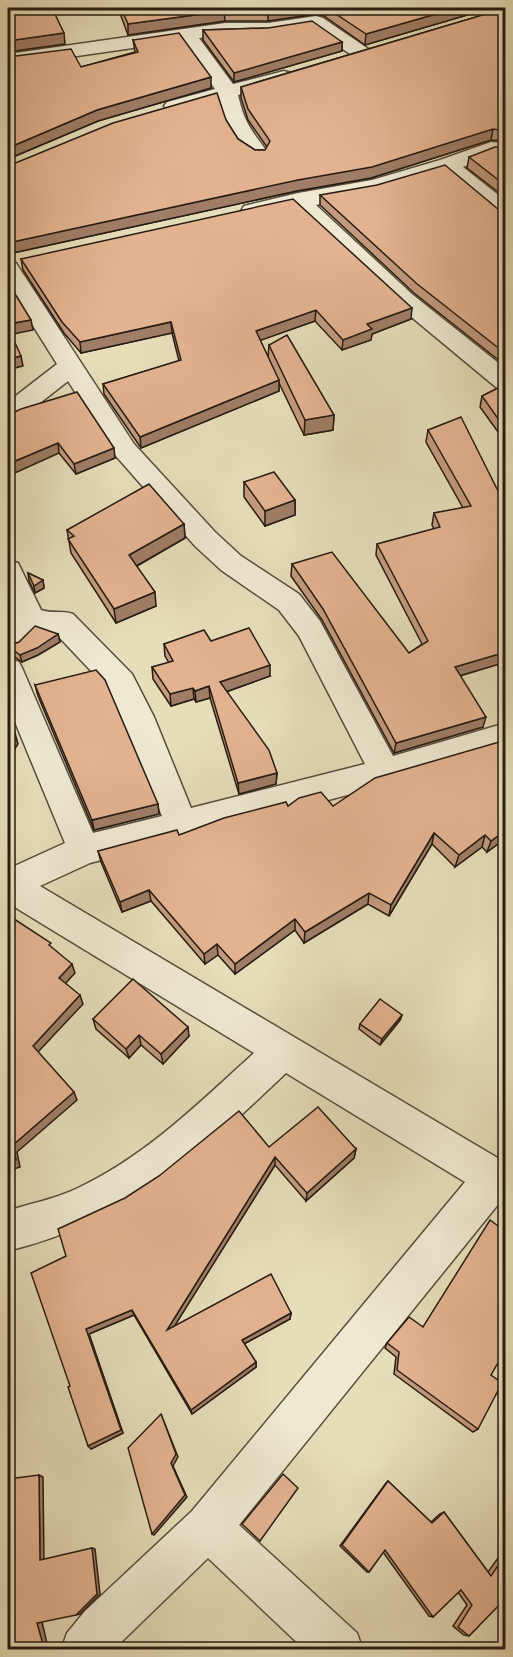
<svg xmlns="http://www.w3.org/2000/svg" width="513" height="1657" viewBox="0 0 513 1657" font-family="'IM FELL Great Primer',serif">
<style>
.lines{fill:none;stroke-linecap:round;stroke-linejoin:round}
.minor-casing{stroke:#564c3c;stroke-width:3}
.minor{fill:#efe9d2;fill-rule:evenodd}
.wall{fill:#c39a7d;stroke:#261b12;stroke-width:1.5}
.shaded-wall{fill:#9f7d66;stroke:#261b12;stroke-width:1.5}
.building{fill:#e3b391;stroke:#261b12;stroke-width:1.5}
</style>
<rect width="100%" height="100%" fill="#e6ddb9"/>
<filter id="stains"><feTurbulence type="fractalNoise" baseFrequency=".00333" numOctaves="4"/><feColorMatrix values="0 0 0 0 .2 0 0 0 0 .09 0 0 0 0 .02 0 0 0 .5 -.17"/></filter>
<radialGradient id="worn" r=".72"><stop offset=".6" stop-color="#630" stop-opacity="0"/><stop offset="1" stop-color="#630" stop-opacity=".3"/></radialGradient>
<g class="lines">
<defs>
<g id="minor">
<path d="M316,16L323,18L370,50L373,54L370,58H356L312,28L268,35H225L199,38L233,84L284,71L291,73L294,77L291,81L238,95C245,125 252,130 268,153L265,158C239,164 223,121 219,100L174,112L167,110L164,106L167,102L215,89L181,41L8,66V54L225,23H268Z"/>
<path d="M491,142L506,143V155H493L463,167L506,201V220L498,218L444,173L375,193L316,205L413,295L506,369V390L497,388L397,305L295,209L252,218L244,216L241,211L244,206L298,193L372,180L440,160Z"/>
<path d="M8,261L16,263L134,444L215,532L241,556L299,594L320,621L393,756L506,723V749L385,785L90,863L40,886L506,1163V1204L500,1202L239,1525L357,1633L363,1650H305L208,1558L113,1650H61L67,1633L85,1611L192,1511L465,1182L286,1073C196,1158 132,1220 8,1251V1211C31,1203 56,1199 78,1188C146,1156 199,1103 254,1053L8,903V869L65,843L8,705V658L19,662L23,670L93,833L162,816L109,690L58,636L53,637L36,631L19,648L8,651V622L14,616L8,603V560L18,563L41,610C53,614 62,610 73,614L132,674L154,717L191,808L365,764L299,636L279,610L221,570L195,546L116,456L68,381L17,421L8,424V402L57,364L8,286Z"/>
</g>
</defs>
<use href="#minor" class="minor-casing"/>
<use href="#minor" class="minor"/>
</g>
<g class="wall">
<path d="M54,8H74V9Z"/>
<path d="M118,8H491L365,45L324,16L316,14L268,21H225L128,35Z"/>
<path d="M506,8V141L491,140L371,178L297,191L8,254V166L226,120L238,139L255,150H265L267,147L248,120L241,98V87Z"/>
<path d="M268,28L342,42V51L234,82L203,40V30Z"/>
<path d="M133,40L211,88L98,121L8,159V57L81,67L135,52Z"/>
<path d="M506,146V198L467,168L469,157Z"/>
<path d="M320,195L506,211V366L414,293L320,205Z"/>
<path d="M21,259L411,319L372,334L371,340L342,350L315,321L260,340L268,357L269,345L334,415L333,430L304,435L279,383V391L141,448L104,394L103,384L179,361L172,333L81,353L64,333L23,270Z"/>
<path d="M506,384V443L480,407L482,396Z"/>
<path d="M8,415L115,458L76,474L59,453Z"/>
<path d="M428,430L506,507V662L460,676L483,727L394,753L322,620L291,576L292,564L409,653L422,644L376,555L377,544L434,529L432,525L434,513L463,508L426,442Z"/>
<path d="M244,482L295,500V515L265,526L244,497Z"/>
<path d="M184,524L185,538L137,566L156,606L116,623L71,553L67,530Z"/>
<path d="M28,573L43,580L44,588L35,593L29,581Z"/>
<path d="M58,634L60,642L38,655L22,662L9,653L8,645Z"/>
<path d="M211,641L270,676L226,692L277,773L276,784L239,794L210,698L196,702L194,699L171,706L153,679L152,667L169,663L165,656L164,644Z"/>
<path d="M35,685L158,804L159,814L94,830L38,696Z"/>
<path d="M288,806H333L506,838L487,852L482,847L455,867L432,844L389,916L368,904L304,943L295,930L235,974L218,955L205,964L151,901L122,912L101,862L98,851L179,835Z"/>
<path d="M402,1015L400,1020L380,1045L359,1029L360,1024Z"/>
<path d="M93,1019L189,1036L163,1064L141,1045L129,1058L96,1029Z"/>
<path d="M269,1147L356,1149L354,1158L306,1201L275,1165L174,1326L291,1313L290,1319L244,1344L256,1362V1367L192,1414L134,1315L89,1334L123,1433L91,1449L70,1386L66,1256Z"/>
<path d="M387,1343L491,1375L478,1429L473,1432L394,1374L396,1357L385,1348Z"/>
<path d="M388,1481L431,1522L440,1514L444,1512L488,1572L506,1547V1598L469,1636L464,1635L453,1626L467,1605L458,1592L433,1617L429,1616L383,1552L369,1572H367L340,1546L386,1483Z"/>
</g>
<g class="shaded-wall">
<path d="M289,8H316V14L268,21V11Z"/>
<path d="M457,8H491L365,45L366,34Z"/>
<path d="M224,11L225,21L128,35V24Z"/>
<path d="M64,33L65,44L8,52V54V41Z"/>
<path d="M342,42V51L234,82V73Z"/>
<path d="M211,77V88L98,121L8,159V148L97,110Z"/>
<path d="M493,129L491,140L371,178L297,191L8,254V243Z"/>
<path d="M412,308L411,319L372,334L371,340L342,350L343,340L367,324Z"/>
<path d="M316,310L315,321L256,342V331Z"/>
<path d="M31,320L33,330L8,335V324Z"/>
<path d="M171,322L172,333L81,353L80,342Z"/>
<path d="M21,356L23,366L8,370V359Z"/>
<path d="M279,380V391L141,448L140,437Z"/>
<path d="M334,415L333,430L304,435L305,420Z"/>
<path d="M58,443L59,453L8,476V464Z"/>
<path d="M114,448L115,458L76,474L74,464Z"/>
<path d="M295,500V515L265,526V511Z"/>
<path d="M184,524L185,538L131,569L129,555Z"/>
<path d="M43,580L44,588L35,593L34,586Z"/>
<path d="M155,592L156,606L116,623L114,609Z"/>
<path d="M8,604L11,616L8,620Z"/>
<path d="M58,634L60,642L38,655L22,662L20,655Z"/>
<path d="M506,652V662L452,678L455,667Z"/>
<path d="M270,665V676L220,694V682Z"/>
<path d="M209,686L210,698L196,702L195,691Z"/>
<path d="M193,688L194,699L171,706L170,694Z"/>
<path d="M486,717L483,727L394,753L396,743Z"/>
<path d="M15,733L18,744L8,760V744Z"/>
<path d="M277,773L276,784L239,794L238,783Z"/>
<path d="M158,804L159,814L94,830L92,820Z"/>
<path d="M506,830V838L487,852L491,841Z"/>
<path d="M434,833L432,844L389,916L391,905Z"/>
<path d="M485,835L482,847L455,867L459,855Z"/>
<path d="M149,890L151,901L122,912L120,902Z"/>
<path d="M369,893L368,904L304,943L305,932Z"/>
<path d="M295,919V930L235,974V964Z"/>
<path d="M217,944L218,955L205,964L204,954Z"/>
<path d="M72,964L75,973L62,987L59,978Z"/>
<path d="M80,995L83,1004L36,1054L33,1046Z"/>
<path d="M402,1015L400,1020L380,1045L382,1039Z"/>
<path d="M188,1027L189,1036L163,1064L161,1054Z"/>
<path d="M139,1035L141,1045L129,1058L126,1049Z"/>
<path d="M74,1092L77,1100L17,1152L20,1167L8,1171V1162L13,1145Z"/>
<path d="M356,1149L354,1158L306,1201L307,1193Z"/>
<path d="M275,1157V1165L169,1335L167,1330Z"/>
<path d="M132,1310L134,1315L89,1334L123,1433L91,1449L88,1446L86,1329Z"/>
<path d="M291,1313L290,1319L242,1345V1340Z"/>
<path d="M256,1362V1367L192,1414L191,1410Z"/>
<path d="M161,1414L178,1457L173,1466L187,1497L154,1535L152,1534L171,1463Z"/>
<path d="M39,1475L43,1477L44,1561L40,1560Z"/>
<path d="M92,1548L95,1549L100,1594L80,1614L76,1615Z"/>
<path d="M42,1622L47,1643L31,1650L37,1623Z"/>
</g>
<g class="building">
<path d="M8,8H52L64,33L8,41Z"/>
<path d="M121,8H289L268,11H224L128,24Z"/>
<path d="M327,8H457L366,34Z"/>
<path d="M506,8V131L493,129L372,167L298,180L8,243V166L113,123L217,93L226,120L238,139L255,150H265L270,141L248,109L241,87Z"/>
<path d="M312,21L342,42L234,73L203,30L268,28Z"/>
<path d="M179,33L211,77L97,110L8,148V57L71,49L81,67L138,52L133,40Z"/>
<path d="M506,146V186L469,157L495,147Z"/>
<path d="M445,165L498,209L506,211V354L416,283L320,195L377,185Z"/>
<path d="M293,199L412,308L367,324L372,329L343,340L316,310L256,331L279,380L140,437L103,384L181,360L171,322L80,342L62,322L21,259Z"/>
<path d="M8,282L31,320L8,324Z"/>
<path d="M8,327L21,356L8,359Z"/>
<path d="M287,335L334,415L305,420L269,345Z"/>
<path d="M506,384V430L482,396Z"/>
<path d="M77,392L114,448L74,464L58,443L8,464V415L21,409Z"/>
<path d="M461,417L506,507V652L455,667L486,717L396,743L323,609L292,564L332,552L409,653L428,641L377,544L440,527L434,513L471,506L428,430Z"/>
<path d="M274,472L295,500L265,511L244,482Z"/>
<path d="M149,484L184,524L129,555L155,592L114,609L68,539L74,536L67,530Z"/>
<path d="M28,573L43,580L34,586Z"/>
<path d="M35,626L58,634L37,648L20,655L8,646L19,642Z"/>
<path d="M249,628L270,665L220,682L269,750L277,773L238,783L209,686L195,691L193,688L170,694L152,667L173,661L164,644L204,630L211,641Z"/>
<path d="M96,670L105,680L158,804L92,820L35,685Z"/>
<path d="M8,730L15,733L8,744Z"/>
<path d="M506,740V830L491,841L485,835L459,855L434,833L391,905L369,893L305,932L295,919L235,964L217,944L204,954L149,890L120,902L98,851L177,830L179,835L224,818L286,802L288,806L299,798L321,792L333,806L375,778Z"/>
<path d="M8,915L51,943L49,945L72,964L59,978L80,995L33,1046L74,1092L13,1145L16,1160L8,1162Z"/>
<path d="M133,979L188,1027L161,1054L139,1035L126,1049L93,1019Z"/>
<path d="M380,999L402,1015L382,1039L360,1024Z"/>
<path d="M318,1107L356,1149L307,1193L275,1157L167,1330L271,1274L291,1313L242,1340L256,1362L191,1410L132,1310L86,1329L121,1430L88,1446L68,1387L70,1386L31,1273L66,1256L58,1229L125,1198L159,1176L239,1111L269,1147Z"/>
<path d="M490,1220L506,1232V1349L491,1375L502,1383L478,1429L397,1370L399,1352L387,1343L409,1317L423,1327Z"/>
<path d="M161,1414L176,1454L171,1463L185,1495L152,1534L128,1448Z"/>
<path d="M283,1474L298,1488L260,1541L242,1524Z"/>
<path d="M39,1475L40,1560L92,1548L97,1594L76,1615L37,1623L43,1644L31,1650H8V1479Z"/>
<path d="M388,1481L432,1523L444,1512L491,1576L506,1554V1598L469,1636L458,1627L472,1605L461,1590L433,1617L385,1550L369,1572L342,1545Z"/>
</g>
<rect width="513" height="1657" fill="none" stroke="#e6ddb9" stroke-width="30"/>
<rect x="9" y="9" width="495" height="1639" fill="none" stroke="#261b12" stroke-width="3"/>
<rect x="15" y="15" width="483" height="1627" fill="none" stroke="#261b12" stroke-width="1.5"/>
<rect width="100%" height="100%" filter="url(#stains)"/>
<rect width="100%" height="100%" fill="url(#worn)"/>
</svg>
